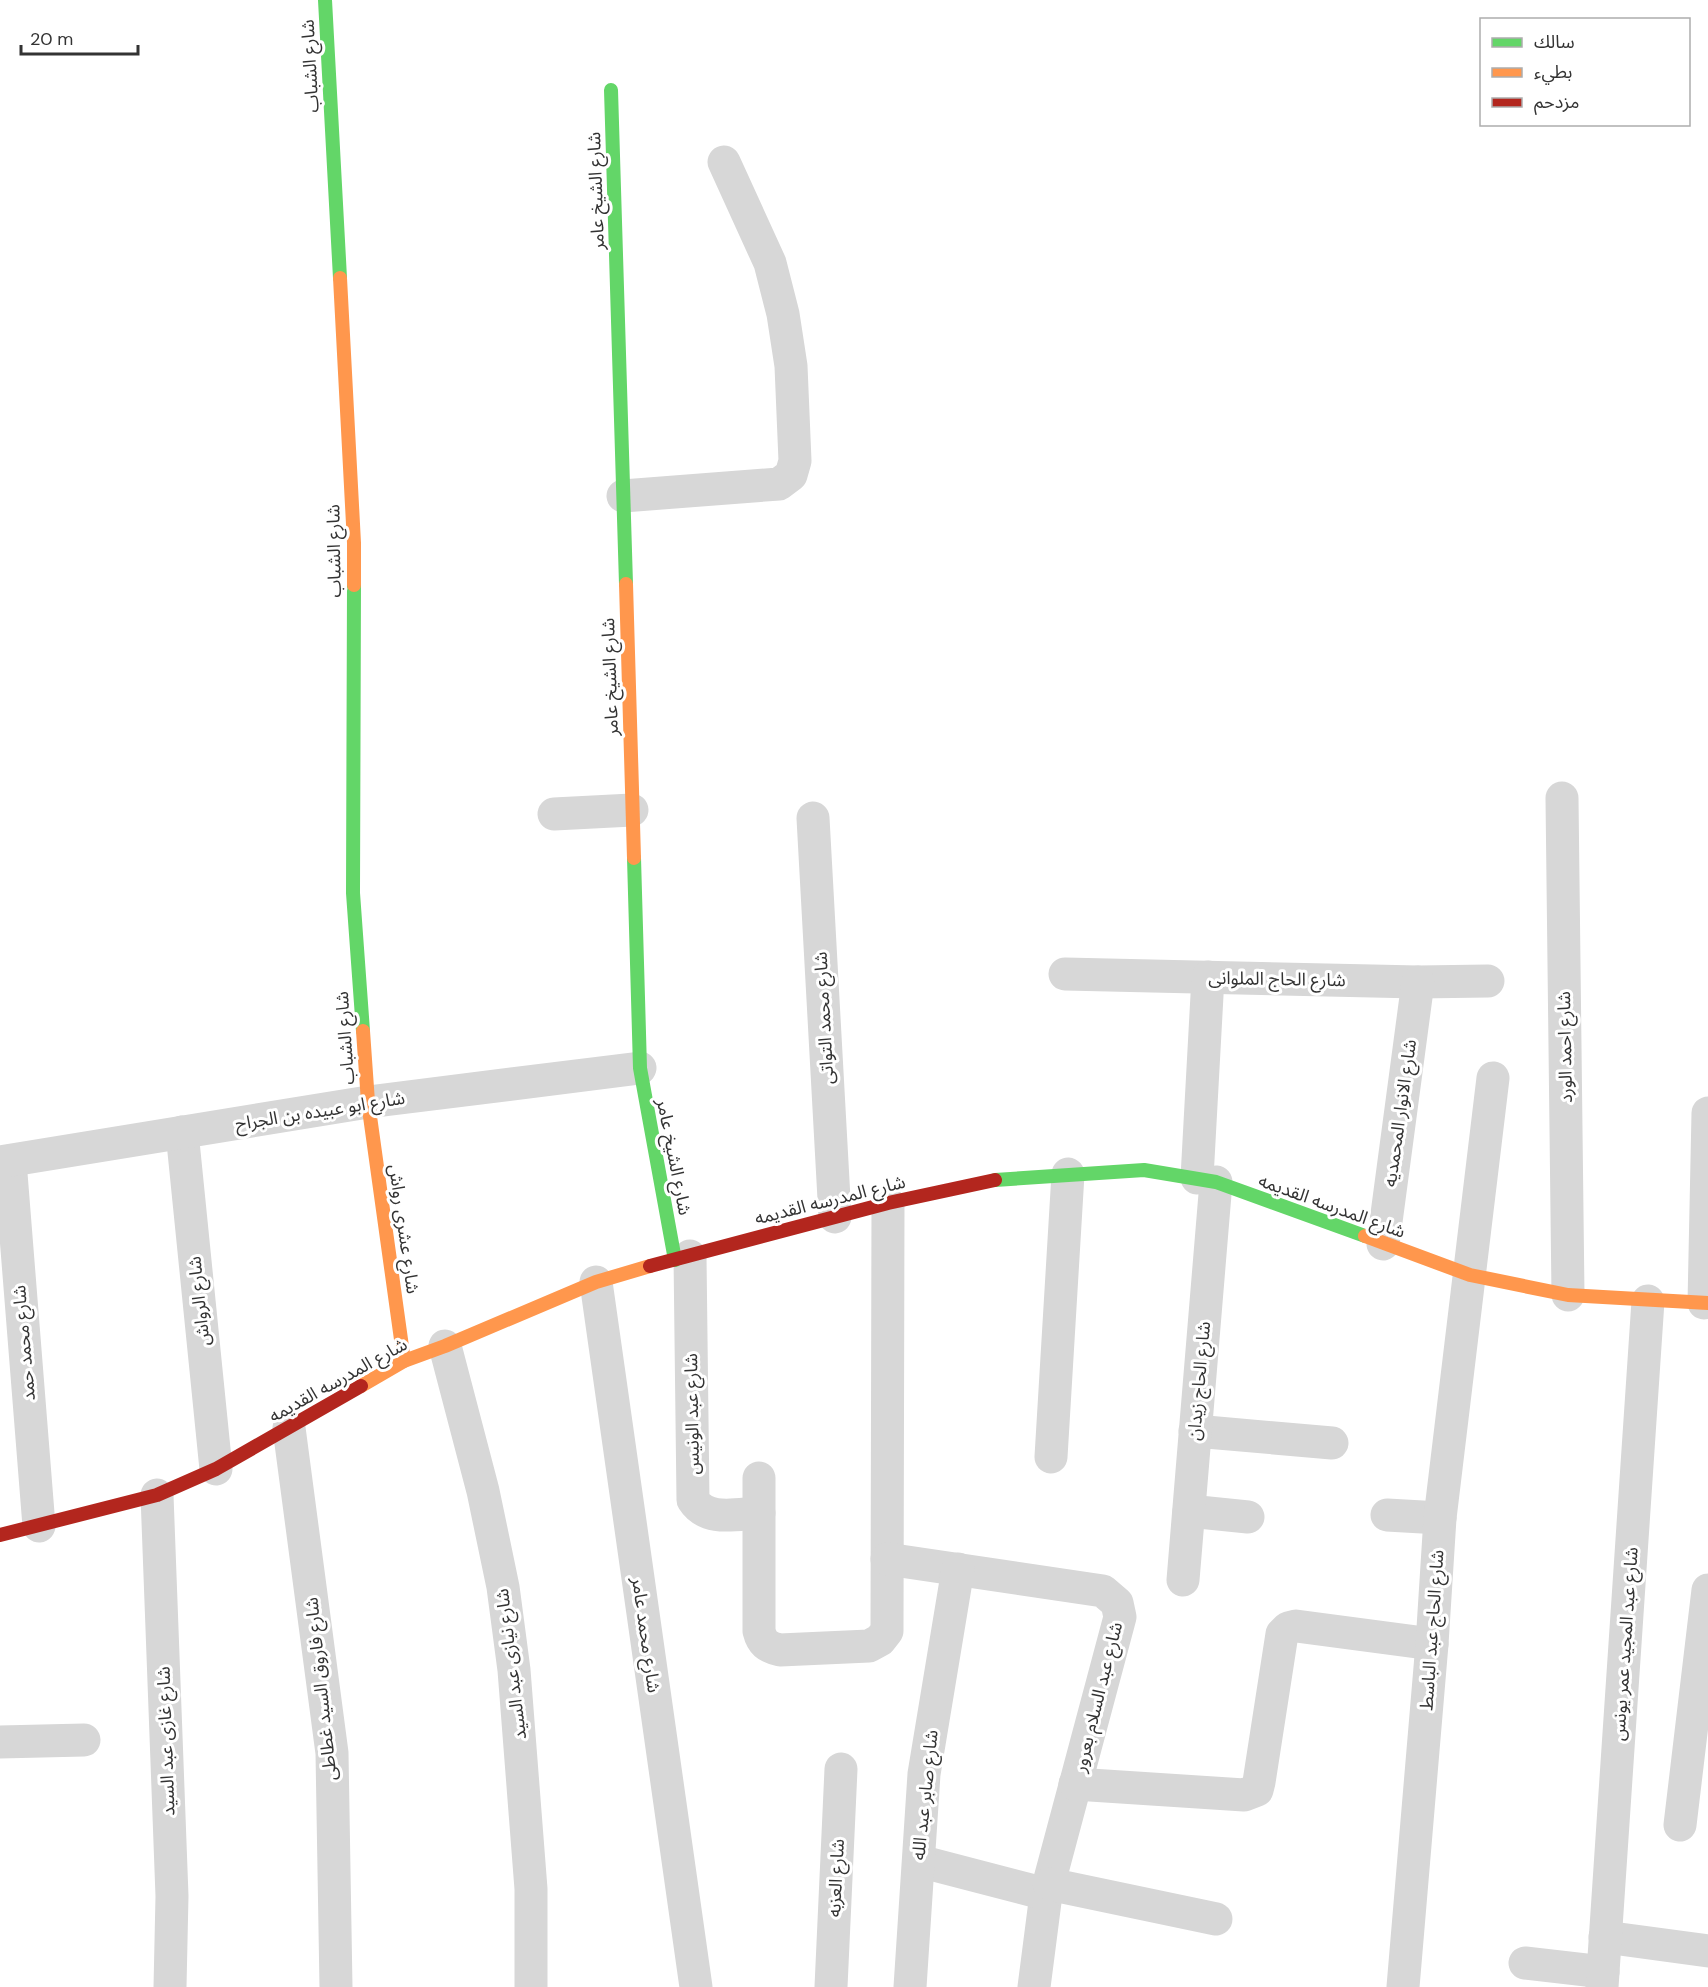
<svg xmlns="http://www.w3.org/2000/svg" width="1708" height="1987" viewBox="0 0 1708 1987" font-family="'DM Sans','Noto Sans Arabic',sans-serif">
<style>
.lines{fill:none;stroke-linecap:round;stroke-linejoin:round}
.street{stroke:#d7d7d7;stroke-width:33}
.fast{stroke:#63d668;stroke-width:14}
.slow{stroke:#ff974d;stroke-width:14}
.jam{stroke:#b3261e;stroke-width:14}
.labels{text-anchor:middle;dominant-baseline:central;stroke-width:6;stroke-linejoin:round;paint-order:stroke}
.street-label{font-size:18px;fill:#333;stroke:#fff}
</style>
<rect width="100%" height="100%" fill="#fff"/>
<g class="lines">
<g class="street">
<path d="M623,496L779,484L791,475L795,461L791,366L783,314L770,263L724,162"/>
<path d="M1562,798L1568,1295"/>
<path d="M554,814L632,810"/>
<path d="M813,818L835,1217"/>
<path d="M1065,974L1418,982L1488,981"/>
<path d="M182,1132L216,1469"/>
<path d="M10,1161L39,1526"/>
<path d="M0,1162L368,1102L640,1068"/>
<path d="M1197,1178L1208,977"/>
<path d="M1383,1244L1418,982"/>
<path d="M690,1256L693,1500C707,1522 736,1514 759,1513"/>
<path d="M596,1282L696,1987"/>
<path d="M1704,1303L1708,1113"/>
<path d="M445,1346L483,1491L503,1587L514,1670L531,1889V1987"/>
<path d="M289,1428L332,1753L336,1987"/>
<path d="M1195,1431L1332,1443"/>
<path d="M1051,1457L1068,1174"/>
<path d="M759,1478V1631C762,1643 767,1647 780,1650L869,1646L880,1640L887,1631L888,1203"/>
<path d="M157,1495L172,1896L170,1987"/>
<path d="M1189,1511L1248,1517"/>
<path d="M1387,1515L1440,1518"/>
<path d="M887,1559L1103,1591L1117,1603L1120,1617L1046,1894L1034,1987"/>
<path d="M1183,1580L1216,1182"/>
<path d="M0,1742L84,1740"/>
<path d="M1075,1784L1244,1795L1257,1790L1259,1782L1282,1634L1288,1628L1296,1626L1432,1644"/>
<path d="M1680,1825L1708,1590"/>
<path d="M919,1861L1046,1894"/>
<path d="M1049,1884L1216,1919"/>
<path d="M1605,1937L1708,1951"/>
<path d="M1525,1963L1603,1972"/>
<path d="M831,1987L841,1769"/>
<path d="M910,1987L924,1774L958,1569"/>
<path d="M1403,1987L1432,1644L1440,1518L1493,1078"/>
<path d="M1602,1987L1648,1301"/>
</g>
<g class="fast">
<path d="M325,0L340,278"/>
<path d="M611,90L626,584"/>
<path d="M354,585L353,893L363,1031"/>
<path d="M634,858L640,1068L675,1260"/>
<path d="M995,1180L1144,1170L1216,1182L1365,1236"/>
</g>
<g class="slow">
<path d="M340,278L354,543V585"/>
<path d="M626,584L634,858"/>
<path d="M363,1031L368,1102L404,1361"/>
<path d="M1365,1236L1470,1275L1568,1295L1708,1303"/>
<path d="M361,1386L404,1361L445,1346L596,1282L650,1266"/>
</g>
<g class="jam">
<path d="M650,1266L888,1203L995,1180"/>
<path d="M0,1535L157,1495L216,1469L361,1386"/>
</g>
</g>
<g class="labels">
<g class="street-label">
<text transform="translate(310 66) rotate(-93)">شارع الشباب</text>
<text transform="translate(596 191) rotate(-92)">شارع الشيخ عامر</text>
<text transform="translate(334 551) rotate(-91)">شارع الشباب</text>
<text transform="translate(610 677) rotate(-92)">شارع الشيخ عامر</text>
<text transform="translate(1277 979) rotate(1)">شارع الحاج الملوانى</text>
<text transform="translate(824 1018) rotate(-93)">شارع محمد التواتى</text>
<text transform="translate(345 1038) rotate(-94)">شارع الشباب</text>
<text transform="translate(1565 1047) rotate(-91)">شارع احمد الورد</text>
<text transform="translate(320 1111) rotate(-9)">شارع ابو عبيده بن الجراح</text>
<text transform="translate(1400 1113) rotate(-82)">شارع الانوار المحمديه</text>
<text transform="translate(674 1157) rotate(79)">شارع الشيخ عامر</text>
<text transform="translate(830 1200) rotate(-14)">شارع المدرسه القديمه</text>
<text transform="translate(1332 1206) rotate(20)">شارع المدرسه القديمه</text>
<text transform="translate(404 1229) rotate(82)">شارع عشرى رواش</text>
<text transform="translate(199 1301) rotate(-96)">شارع الرواش</text>
<text transform="translate(24 1343) rotate(-95)">شارع محمد حمد</text>
<text transform="translate(338 1380) rotate(-29)">شارع المدرسه القديمه</text>
<text transform="translate(1199 1381) rotate(-85)">شارع الحاج زيدان</text>
<text transform="translate(692 1414) rotate(-91)">شارع عبد الونيس</text>
<text transform="translate(1432 1630) rotate(-86)">شارع الحاج عبد الباسط</text>
<text transform="translate(646 1635) rotate(82)">شارع محمد عامر</text>
<text transform="translate(1625 1644) rotate(-86)">شارع عبد المجيد عمر يونس</text>
<text transform="translate(511 1664) rotate(-97)">شارع نيازى عبد السيد</text>
<text transform="translate(321 1689) rotate(-96)">شارع فاروق السيد غطاطى</text>
<text transform="translate(1098 1697) rotate(-76)">شارع عبد السلام بعرور</text>
<text transform="translate(166 1741) rotate(-92)">شارع غازى عبد السيد</text>
<text transform="translate(925 1795) rotate(-84)">شارع صابر عبد الله</text>
<text transform="translate(836 1878) rotate(-87)">شارع العزبه</text>
</g>
</g>
<rect x="1480" y="18" width="210" height="108" fill="#ffffff" stroke="#adadad" stroke-width="1.5"/>
<rect x="1492" y="38" width="30" height="9" fill="#63d668" stroke="#adadad" stroke-width="1.5"/>
<text x="1534" y="48" font-size="18" fill="#333333">سالك</text>
<rect x="1492" y="68" width="30" height="9" fill="#ff974d" stroke="#adadad" stroke-width="1.5"/>
<text x="1534" y="78" font-size="18" fill="#333333">بطيء</text>
<rect x="1492" y="98" width="30" height="9" fill="#b3261e" stroke="#adadad" stroke-width="1.5"/>
<text x="1534" y="108" font-size="18" fill="#333333">مزدحم</text>
<path d="M21 45v9h117v-9" fill="none" stroke="#333333" stroke-width="3"/>
<text x="30" y="45" font-size="18" fill="#333333" stroke="#ffffff" stroke-width="4.5" paint-order="stroke">20 m</text>
</svg>
